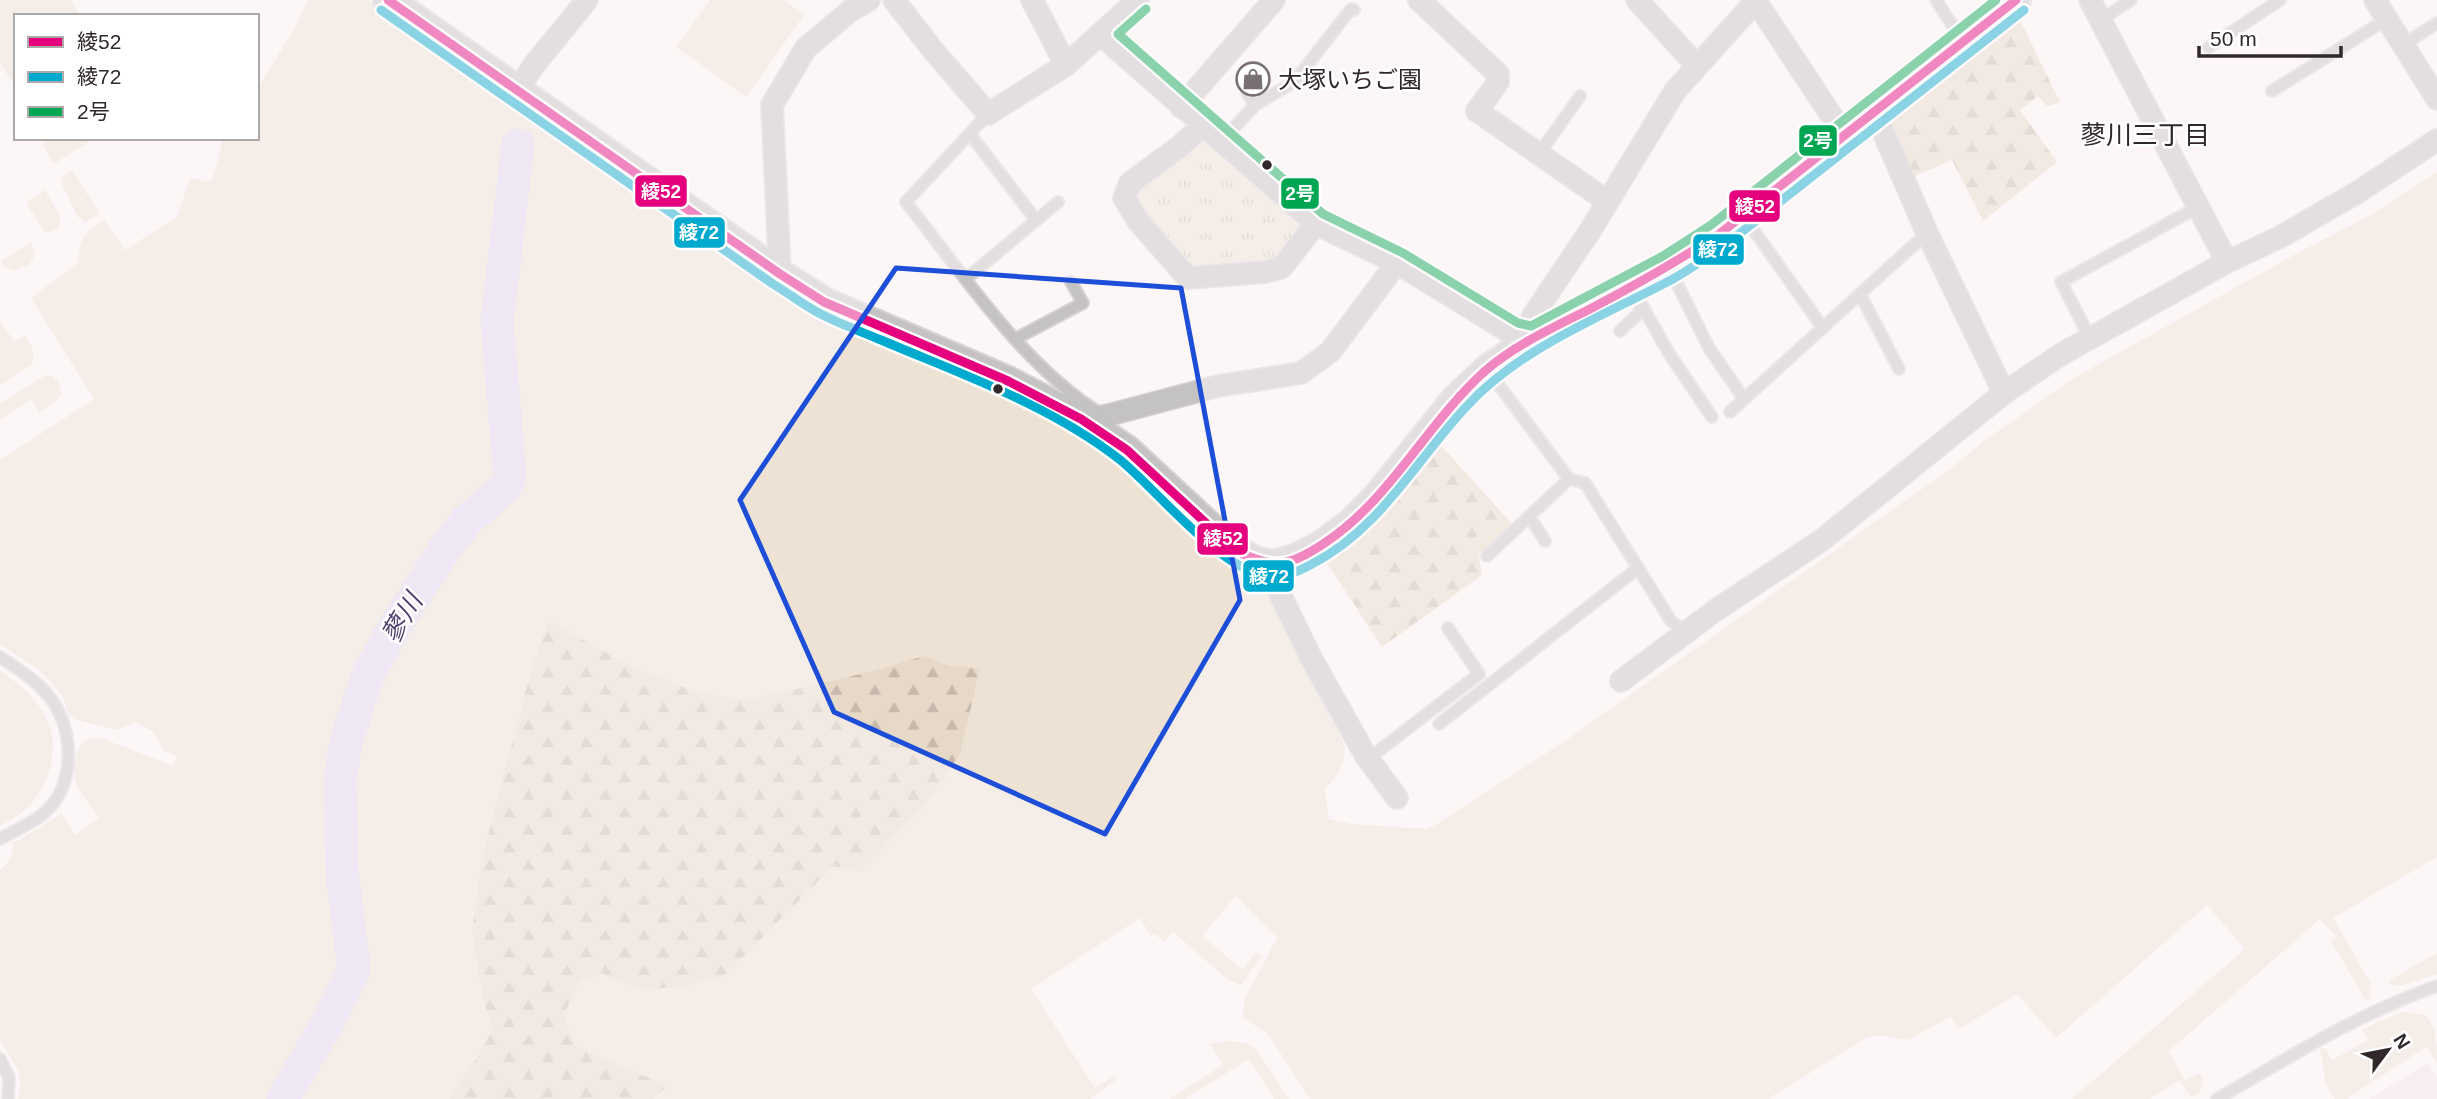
<svg xmlns="http://www.w3.org/2000/svg" width="2437" height="1099" viewBox="0 0 2437 1099" font-family="Helvetica,'Noto Sans JP',sans-serif">
<style>
.built{fill:#f5e7e8}
.grass{fill:#eee2d5}
.forest{fill:url(#forest-firs)}
.park{fill:url(#park-tufts)}
.lines{fill:none;stroke-linecap:round;stroke-linejoin:round}
.river{stroke:#dfd4ed;stroke-width:33}
.service-casing{stroke:#d7d2d3;stroke-width:14}
.minor-casing{stroke:#d7d2d3;stroke-width:24}
.tertiary-casing{stroke:#d7d2d3;stroke-width:32}
.service{stroke:#c5c2c4;stroke-width:10}
.minor{stroke:#c5c2c4;stroke-width:21}
.tertiary{stroke:#c5c2c4;stroke-width:28}
.bus-1-casing{stroke:#fff;stroke-width:14}
.bus-2-casing{stroke:#fff;stroke-width:14}
.bus-3-casing{stroke:#fff;stroke-width:14}
.bus-1{stroke:#e5007d;stroke-width:9}
.bus-2{stroke:#00a9ce;stroke-width:9}
.bus-3{stroke:#00a651;stroke-width:9}
.marked{fill:none;stroke:#1d4ed8;stroke-width:5;stroke-linejoin:round}
.bus-dot{fill:#312829;stroke:#fff;stroke-width:2.5}
.labels{text-anchor:middle;dominant-baseline:central;stroke-width:5;stroke-linejoin:round;paint-order:stroke}
.poi-label{font-size:24px;fill:#312829;stroke:#fff;text-anchor:start}
.neighbourhood-label{font-size:26px;fill:#312829;stroke:#fff}
.water-label{font-size:26px;font-style:italic;fill:#523f6e;stroke:#fff}
.line-badge{stroke:#fff;stroke-width:2.5}
.badge-label{font-size:19px;text-anchor:middle;font-weight:bold;fill:#fff}
</style>
<defs>
<pattern id="forest-firs" width="22" height="20" patternUnits="userSpaceOnUse" patternTransform="scale(1.75)"><rect width="22" height="20" fill="#e7d9c8"/><path d="M5 1l3.5 6h-7zM16 11l3.5 6h-7z" fill="#c7baac"/></pattern>
<pattern id="park-tufts" width="24" height="20" patternUnits="userSpaceOnUse" patternTransform="scale(1.75)"><rect width="24" height="20" fill="#eee2d5"/><path d="M3 7l-1-3M5 7V3M7 7l1-3M15 17l-1-3M17 17v-4M19 17l1-3" fill="none" stroke="#cdc2b7"/></pattern>
</defs>
<rect width="100%" height="100%" fill="#fcf6f7"/>
<path class="built" d="M2428,1063L2437,1076V1099H2369Z"/>
<g class="grass">
<path d="M0,0H70L81,16H16V88L0,63Z"/>
<path d="M308,0H368L752,268L1066,421L1089,435L1248,572L1264,577L1345,746C1345,763 1339,777 1325,788L1329,819L1351,824L1426,829L1437,824L1562,743L1953,467L1984,441L2074,378L2292,256L2373,214L2437,172V857L2333,918L2370,982L2371,998L2368,1000L2365,999L2331,941L2336,937L2320,919L2169,1051L2185,1081L2197,1074L2201,1075L2203,1080L2200,1092L2191,1098L2180,1080L2149,1099H2072L2245,949L2207,905L2056,1038L2017,994L1959,1029L1950,1017L1908,1040L1877,1035L1867,1037L1768,1099H1310L1268,1034L1242,1017L1245,998L1277,938L1236,896L1202,936L1243,970L1256,952L1261,956L1241,986L1226,978L1173,932L1164,942L1155,934L1151,936L1140,918L1031,989L1095,1088L1114,1076L1116,1080L1090,1099H18L20,1087L18,1070L0,1040V870C9,863 14,854 13,843L62,814L75,835L99,818C92,807 82,796 77,785C71,774 75,749 85,741C90,737 95,738 101,738L173,766L177,756L164,751L153,731L135,722L117,730L74,719L67,712L64,699L56,688L39,670L0,644V460L94,399L31,298L76,265C85,236 77,238 104,220L125,250L177,217L190,178L209,182L213,178L223,138H257V90L297,24Z"/>
<path d="M710,0H784L804,15L746,97L676,47Z"/>
<path d="M45,138H86L89,142L55,163L52,162L43,144Z"/>
<path d="M72,170L100,214L85,222L77,216L62,184V178Z"/>
<path d="M45,190L61,218L59,228L47,233L43,230L26,202Z"/>
<path d="M31,243L35,254L30,264L14,271L4,267L1,261Z"/>
<path d="M0,320L14,342L25,335C32,345 35,351 32,364L0,385Z"/>
<path d="M46,375L53,376C71,395 55,402 39,412L31,399L0,420V404Z"/>
<path d="M0,671C41,697 67,733 45,781C35,804 22,815 0,826Z"/>
<path d="M2437,953V974L2400,986L2389,984L2390,980Z"/>
<path d="M2402,1012L2426,1015C2437,1031 2437,1042 2437,1063L2426,1047L2346,1099H2335L2326,1085L2320,1049L2325,1048L2332,1060L2368,1040L2362,1029Z"/>
<path d="M1231,1041L1248,1044L1256,1049L1289,1099H1274L1249,1059L1185,1099H1169L1223,1065L1210,1044Z"/>
</g>
<g class="forest">
<path d="M2016,12L2060,102L2047,106L2038,96L2020,110L2057,162L1983,221L1952,160L1912,177L1887,122L1890,114Z"/>
<path d="M1436,440L1513,525L1479,555L1482,575L1382,647L1323,557L1368,526L1386,507Z"/>
<path d="M549,621L634,668L699,693L749,700L869,672L924,656L949,666L980,668L960,754L924,806L860,872L833,866L725,975L682,986L644,990L601,973L580,981L564,1014L574,1046L667,1086L653,1099H450L493,1031L483,999L472,930L484,851L531,671Z"/>
</g>
<path class="park" d="M1196,140H1203L1208,144L1295,221L1300,228C1294,236 1288,247 1280,254C1265,268 1206,272 1187,266L1134,201L1136,187Z"/>
<g class="lines">
<path class="river" d="M283,1099L324,1029L354,969L342,873L340,780L346,743L361,695L370,671L395,626L445,549L467,520L503,489L510,478L497,321L518,145"/>
<defs>
<g id="service">
<path d="M1936,0L1963,42"/>
<path d="M2101,20L2131,0"/>
<path d="M2403,45L2437,23"/>
<path d="M2209,47L2280,0"/>
<path d="M2272,91L2387,19"/>
<path d="M1255,105L1294,82L1351,9L1354,10"/>
<path d="M988,114L906,202C962,273 1024,367 1101,414"/>
<path d="M970,134L1036,220"/>
<path d="M1221,142L1255,105L1247,93"/>
<path d="M1539,154L1580,96"/>
<path d="M1743,215L1823,328"/>
<path d="M1669,267L1709,348L1744,399"/>
<path d="M967,278L1058,202"/>
<path d="M1632,288L1670,355L1712,417"/>
<path d="M1860,294L1899,369"/>
<path d="M1620,331L1639,313L1642,305"/>
<path d="M2090,338L2061,282L2198,207"/>
<path d="M1015,339L1083,303L1071,282"/>
<path d="M1489,372L1569,479L1585,483L1638,568"/>
<path d="M1730,412L1927,233"/>
<path d="M1529,516L1545,541"/>
<path d="M1487,556L1569,479"/>
<path d="M0,657C18,669 41,683 53,702C74,733 75,785 46,811C34,823 15,830 0,839"/>
<path d="M1439,724L1638,568L1671,621L1687,633"/>
<path d="M1368,759L1479,674L1448,628"/>
<path d="M0,1059L9,1078L8,1099"/>
<path d="M2217,1099C2288,1058 2359,1013 2437,986"/>
</g>
<g id="minor">
<path d="M894,0L932,49L988,114L1066,65L1138,0"/>
<path d="M1032,0L1066,65"/>
<path d="M1419,0L1498,74V82L1477,111L1607,201"/>
<path d="M1637,0L1697,66"/>
<path d="M1755,0L1845,136"/>
<path d="M2090,0L2227,262"/>
<path d="M2375,0L2437,99"/>
<path d="M1100,34L1316,224L1397,263L1513,334L1532,339L1530,325L1534,314L1590,231L1675,91L1756,1"/>
<path d="M517,91L534,65L587,0"/>
<path d="M1181,107L1274,0"/>
<path d="M1875,113L1927,233L2004,393"/>
<path d="M1203,125L1179,147L1130,183L1124,198L1138,221L1188,278L1265,272L1281,268L1316,224"/>
<path d="M780,274L772,105L806,48L850,11L869,0"/>
<path d="M1081,419L1105,416L1218,386L1301,373L1330,352L1397,263"/>
<path d="M1266,565L1311,658L1366,756L1397,798"/>
<path d="M1621,681L1716,610L1822,540L2004,393L2060,355L2227,262L2280,237L2358,192L2437,140"/>
</g>
<path id="tertiary" d="M388,0L780,274L824,302L1008,381L1081,419L1127,450L1235,550L1256,561L1274,565L1297,558L1322,545L1350,524L1378,496L1456,399L1488,369L1532,339L1669,267L1718,235L2016,0"/>
</defs>
<use href="#service" class="service-casing"/>
<use href="#minor" class="minor-casing"/>
<use href="#tertiary" class="tertiary-casing"/>
<use href="#service" class="service"/>
<use href="#minor" class="minor"/>
<use href="#tertiary" class="tertiary"/>
<defs>
<path id="bus-1" d="M388,0L780,274L824,302L1008,381L1081,419L1127,450L1235,550C1272,569 1287,568 1323,544C1390,501 1426,424 1485,371C1515,345 1554,327 1590,309C1634,286 1676,262 1718,235L2016,0"/>
<path id="bus-2" d="M381,10L773,284C788,293 802,304 817,312C837,323 860,331 881,340C961,374 1050,405 1119,459C1157,489 1225,577 1274,577C1286,577 1301,570 1312,564C1380,529 1415,462 1465,408C1519,348 1601,317 1671,280C1690,270 1707,257 1725,245L2024,10"/>
<path id="bus-3" d="M1146,9L1118,34L1323,214L1403,253L1518,323L1531,326L1663,256L1711,225L1996,0"/>
</defs>
<use href="#bus-1" class="bus-1-casing"/>
<use href="#bus-2" class="bus-2-casing"/>
<use href="#bus-3" class="bus-3-casing"/>
<use href="#bus-1" class="bus-1"/>
<use href="#bus-2" class="bus-2"/>
<use href="#bus-3" class="bus-3"/>
</g>
<path d="M0 0H2437V1099H0ZM896,268L1181,288L1240,600L1105,834L834,712L740,500Z" fill="#fcf6f7" fill-opacity=".55" fill-rule="evenodd"/>
<path class="marked" d="M896,268L1181,288L1240,600L1105,834L834,712L740,500Z"/>
<defs>
<symbol id="shop-ring" viewBox="-11 -11 22 22"><circle r="9.5" fill="#fff" stroke="#787071" stroke-width="1.5"/><path d="M-5-2.5h2.3a2.7 3.5 0 0 1 5.4 0H5L5.5 6h-11ZM-1.5-2.5h3a1.5 2.3 0 0 0-3 0Z" fill="#787071"/></symbol>
</defs>
<g fill-rule="evenodd">
<use href="#shop-ring" x="1234" y="60" width="38" height="38"/>
</g>
<g class="bus-dot">
<circle cx="1267" cy="165" r="6"/>
<circle cx="998" cy="389" r="6"/>
</g>
<g class="labels">
<g class="poi-label">
<text x="1278" y="79">大塚いちご園</text>
</g>
<g class="neighbourhood-label">
<text x="2145" y="135">蓼川三丁目</text>
</g>
<g class="water-label">
<text transform="translate(402 618) rotate(-59)">蓼川</text>
</g>
</g>
<g class="line-badge">
<rect x="1798" y="124" width="40" height="33" rx="7" fill="#00a651"/>
<rect x="634" y="174" width="54" height="34" rx="7" fill="#e5007d"/>
<rect x="1280" y="177" width="40" height="33" rx="7" fill="#00a651"/>
<rect x="1728" y="189" width="53" height="34" rx="7" fill="#e5007d"/>
<rect x="673" y="216" width="53" height="33" rx="7" fill="#00a9ce"/>
<rect x="1692" y="233" width="53" height="33" rx="7" fill="#00a9ce"/>
<rect x="1196" y="522" width="53" height="34" rx="7" fill="#e5007d"/>
<rect x="1242" y="559" width="53" height="34" rx="7" fill="#00a9ce"/>
</g>
<g class="badge-label">
<text x="1818" y="147">2号</text>
<text x="661" y="198">綾52</text>
<text x="1300" y="200">2号</text>
<text x="1755" y="213">綾52</text>
<text x="699" y="239">綾72</text>
<text x="1718" y="256">綾72</text>
<text x="1223" y="545">綾52</text>
<text x="1269" y="583">綾72</text>
</g>
<rect x="14" y="14" width="245" height="126" fill="#ffffff" stroke="#ada9a9" stroke-width="2"/>
<rect x="28" y="37" width="35" height="10" fill="#e5007d" stroke="#ada9a9" stroke-width="2"/>
<text x="77" y="49" font-size="21" fill="#312829">綾52</text>
<rect x="28" y="72" width="35" height="10" fill="#00a9ce" stroke="#ada9a9" stroke-width="2"/>
<text x="77" y="84" font-size="21" fill="#312829">綾72</text>
<rect x="28" y="107" width="35" height="10" fill="#00a651" stroke="#ada9a9" stroke-width="2"/>
<text x="77" y="119" font-size="21" fill="#312829">2号</text>
<g transform="translate(2388 1050) rotate(58)" stroke="#ffffff" stroke-width="5" paint-order="stroke">
<path d="M0-5L12 26L0 18L-12 26Z" fill="#312829"/>
<text y="-10" font-size="19" font-weight="bold" text-anchor="middle" fill="#312829">N</text>
</g>
<path d="M2199 46v10h142v-10" fill="none" stroke="#312829" stroke-width="3.5"/>
<text x="2210" y="46" font-size="21" fill="#312829" stroke="#ffffff" stroke-width="5" paint-order="stroke">50 m</text>
</svg>
